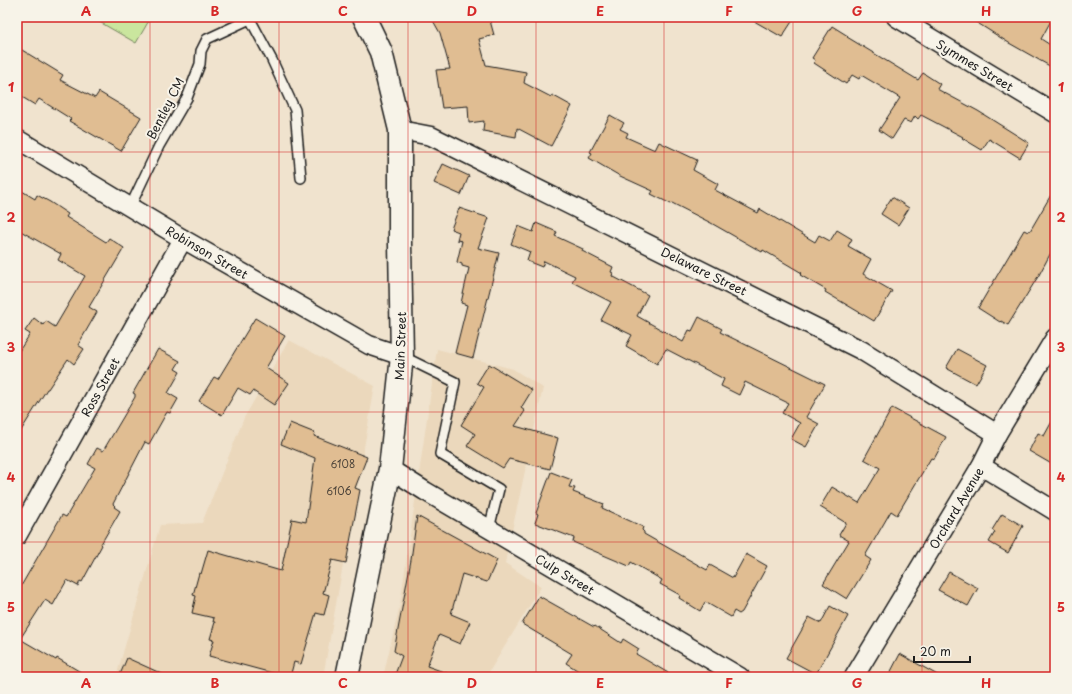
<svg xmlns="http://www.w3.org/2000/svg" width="1072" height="694" viewBox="0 0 1072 694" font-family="'Playpen Sans',sans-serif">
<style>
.built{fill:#ebd8bc}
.green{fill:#cae69e;stroke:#73815d}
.building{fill:#e0bd92;stroke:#1c1c1c}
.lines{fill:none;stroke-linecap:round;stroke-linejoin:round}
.lane-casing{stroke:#1c1c1c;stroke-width:12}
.street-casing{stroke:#1c1c1c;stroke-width:21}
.secondary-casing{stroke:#1c1c1c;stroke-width:25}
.lane{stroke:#f7f3e8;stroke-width:9}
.street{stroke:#f7f3e8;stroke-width:18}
.secondary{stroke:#f7f3e8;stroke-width:22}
.grid{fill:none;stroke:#d62828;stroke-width:1;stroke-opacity:0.55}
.labels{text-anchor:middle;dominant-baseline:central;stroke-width:4;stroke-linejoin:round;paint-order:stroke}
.number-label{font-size:10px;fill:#4d443a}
.street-label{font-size:12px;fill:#1c1c1c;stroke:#f7f3e8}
.neatline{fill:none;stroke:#d62828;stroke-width:1.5}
.grid-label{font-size:13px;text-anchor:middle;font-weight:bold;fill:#d62828}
</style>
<rect width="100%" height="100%" fill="#f0e3ce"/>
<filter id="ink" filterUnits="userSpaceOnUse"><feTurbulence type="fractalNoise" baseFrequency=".025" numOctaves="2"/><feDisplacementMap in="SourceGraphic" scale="8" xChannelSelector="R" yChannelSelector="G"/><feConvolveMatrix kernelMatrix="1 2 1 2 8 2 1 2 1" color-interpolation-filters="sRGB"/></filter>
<g filter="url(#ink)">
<g class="built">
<path d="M289,340L375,386L323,677H116L160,525L202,523L244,418Z"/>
<path d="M437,349L513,369L543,388L505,563L541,587L486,677H383L400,605Z"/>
</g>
<path class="green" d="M91,17H151L136,43Z"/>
<g class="building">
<path d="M431,17H489L494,35L479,39L486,65L526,72L524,83L551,97L552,95L572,106L551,146L517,128L516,137L483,131L484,121L469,123L468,106L442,108L436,70L450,69L440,33Z"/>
<path d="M747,17H795L782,37Z"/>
<path d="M968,17H1053L1041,39L1055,48V69L1009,43Z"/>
<path d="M832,26L848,36L847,37L918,80L923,73L940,84L937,89L978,111L1029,143L1020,158L989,139L982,150L962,138L963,137L921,115L918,119L915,116L911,123L904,120L892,139L879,130L900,98L861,75L859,79L852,75L846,84L814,63L815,60L812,58Z"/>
<path d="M17,47L63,75L60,80L95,98L99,92L141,117L121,151L69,121L71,119L39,99L35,105L17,94Z"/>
<path d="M610,115L624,123L620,129L628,133L626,137L655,150L659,142L697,160L693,170L718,184L715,190L758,213L760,209L815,242L819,235L830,241L837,230L852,239L848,246L871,259L863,274L892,291L874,321L825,292L826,290L800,275L802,273L763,250L762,252L711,223L672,203L671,204L651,194L653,191L620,176L589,158L592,153L590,152Z"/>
<path d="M443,164L469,176L461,195L434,183Z"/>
<path d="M17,188L35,199L37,195L50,202L68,214L66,217L106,242L109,238L124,248L89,307L97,312L78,345L84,349L74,364L68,359L48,389H47L17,437V354L30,334L25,331L34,318L43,325L46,321L55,327L85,276L58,260L61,254L17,229Z"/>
<path d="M1055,188V245L1039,275L1008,325L1001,321L1000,322L978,308L1024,230L1028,232L1029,230L1030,231Z"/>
<path d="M892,197L909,208L898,225L881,214Z"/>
<path d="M459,208L489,218L478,248L499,253L473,358L455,353L467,305L461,303L469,268L462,266V264L457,262L462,241L457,240L459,232L451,229Z"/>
<path d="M536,223L557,232L555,236L583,249L582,251L613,267L611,272L613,273L612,276L648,295L637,316L683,342L689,330L692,331L699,317L722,329L720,332L825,384L806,417L819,424L806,447L791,439L800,423L782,413L788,403L745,382L739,395L721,386L724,379L666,349L657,364L626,346L632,335L601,320L611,302L572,282L575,276L544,261L542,267L527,261L530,252L511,244L518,226L533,232Z"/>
<path d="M255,318L285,336L266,368L289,383L274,405L253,391L250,395L238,388L222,415L199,401L214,377L218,379Z"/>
<path d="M158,349L180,361L175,369L180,372L168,393L178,399L170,413L167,412L149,444L145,442L113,504L115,506L114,507L120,511L101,544L102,545L82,582L80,581L78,586L67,580L53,605L45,600L20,639L56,660L57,658L89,677H17V593L62,515L66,517L95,468L88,464L97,448L103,451L135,397V394L133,393Z"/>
<path d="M957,349L987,365L976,384L946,368Z"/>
<path d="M489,364L532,390L521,408L525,411L515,426L558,438L550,469L509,459L503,468L467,446L475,434L461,425L484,387L477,383Z"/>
<path d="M892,408L946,437L934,459L931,458L897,515L891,511L865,556L871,560L847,599L823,584L849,541L839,535L846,523L820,507L832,487L859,503L880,468L864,459Z"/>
<path d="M1055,416V466L1029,451L1038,433L1044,436Z"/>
<path d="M290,423L315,433L314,436L367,457L355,488L360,490L346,563L332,560L323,593L329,595L324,615L316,613L301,664L294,662L290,677H287L209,656L214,640L210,639L215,622H213L214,618L192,613L196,596L193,595L199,573L201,574L208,550L281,571L292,519L306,522L315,458L281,444Z"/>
<path d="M551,472L572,480L569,487L575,488L573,492L604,504L602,508L643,527L642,530L644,532V534L707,570L710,565L733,578L746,554L767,566L742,612L739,614L734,611L731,617L705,602L700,611L679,598L680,595L660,584L662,580L631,562L629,566L573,542L574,538L535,523L538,514L536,513Z"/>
<path d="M1002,514L1023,526L1008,553L989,542L995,532L992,530Z"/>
<path d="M417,516L497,560L487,582L462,574L451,614L470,622L460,644L439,635L427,666L452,675V677H394L402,656L394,651L411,560Z"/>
<path d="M949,572L978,588L968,606L938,590Z"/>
<path d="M539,596L594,627L595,626L621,643L623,639L639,649L636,654L675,677H588L566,663L572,654L522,624Z"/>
<path d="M830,606L848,616L816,674L786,658L809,617L821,623Z"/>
<path d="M900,654L941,677H888Z"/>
<path d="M127,658L169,677H119Z"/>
</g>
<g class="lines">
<defs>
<g id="lane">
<path d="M249,17L272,60L295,110L301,178"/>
<path d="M130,207L159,146L187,98L200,64L201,51L207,39L250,19"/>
<path d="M402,356L455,382L440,454L499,489L489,529"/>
</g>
<g id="street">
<path d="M896,17L1055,113"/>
<path d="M400,130L431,136L861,350L997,434"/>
<path d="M17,139L183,239L369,345L402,356"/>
<path d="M981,466L1055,511"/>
<path d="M390,469L425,491L740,677"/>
<path d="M17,536L183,239"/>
<path d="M854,677L981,466L997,434L1055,338"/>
</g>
<path id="secondary" d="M347,677L390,469L402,356L400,244V130L381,52L364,17"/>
</defs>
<use href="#lane" class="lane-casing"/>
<use href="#street" class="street-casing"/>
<use href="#secondary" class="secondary-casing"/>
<use href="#lane" class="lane"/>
<use href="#street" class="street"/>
<use href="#secondary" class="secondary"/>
</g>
</g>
<path class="grid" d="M150,17V677M279,17V677M408,17V677M536,17V677M664,17V677M793,17V677M922,17V677M17,152H1055M17,282H1055M17,412H1055M17,542H1055"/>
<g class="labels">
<g class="number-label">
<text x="343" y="463">6108</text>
<text x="339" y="490">6106</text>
</g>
<g class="street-label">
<text transform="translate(975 65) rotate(31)">Symmes Street</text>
<text transform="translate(165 108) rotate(-63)">Bentley CM</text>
<text transform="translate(207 252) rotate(30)">Robinson Street</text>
<text transform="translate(704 271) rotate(26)">Delaware Street</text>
<text transform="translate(400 346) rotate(-88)">Main Street</text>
<text transform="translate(100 387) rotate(-61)">Ross Street</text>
<text transform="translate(956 508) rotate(-59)">Orchard Avenue</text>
<text transform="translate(565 574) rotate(31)">Culp Street</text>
</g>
</g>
<rect width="1072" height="694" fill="none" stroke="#f7f3e8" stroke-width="44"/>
<path d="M914 656v6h56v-6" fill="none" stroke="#1c1c1c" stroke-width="2"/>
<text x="920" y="656" font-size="12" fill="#1c1c1c" stroke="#f7f3e8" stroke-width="3" paint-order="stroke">20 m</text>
<rect x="22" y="22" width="1028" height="650" class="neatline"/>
<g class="grid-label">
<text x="86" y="16">A</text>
<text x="215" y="16">B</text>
<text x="343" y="16">C</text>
<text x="472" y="16">D</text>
<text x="600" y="16">E</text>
<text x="729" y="16">F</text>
<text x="857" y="16">G</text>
<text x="986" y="16">H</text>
<text x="11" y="92">1</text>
<text x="1061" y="92">1</text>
<text x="11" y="222">2</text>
<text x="1061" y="222">2</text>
<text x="11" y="352">3</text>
<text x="1061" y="352">3</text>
<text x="11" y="482">4</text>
<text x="1061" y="482">4</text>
<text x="11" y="612">5</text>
<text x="1061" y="612">5</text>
<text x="86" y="688">A</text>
<text x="215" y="688">B</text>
<text x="343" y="688">C</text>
<text x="472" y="688">D</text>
<text x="600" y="688">E</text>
<text x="729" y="688">F</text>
<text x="857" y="688">G</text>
<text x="986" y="688">H</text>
</g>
</svg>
